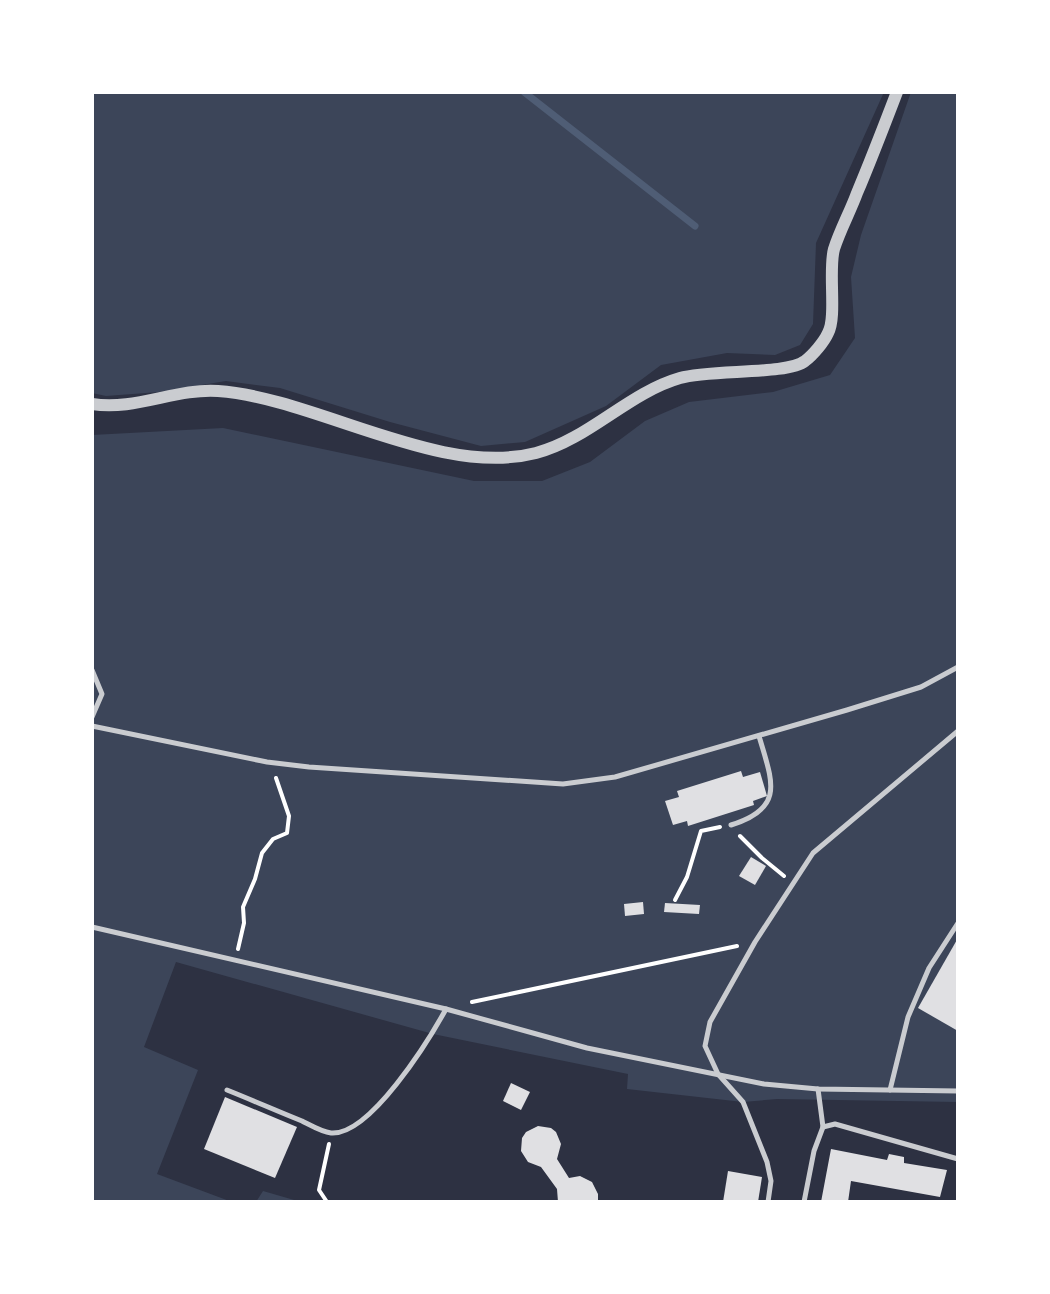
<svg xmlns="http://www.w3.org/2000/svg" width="1050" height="1294" viewBox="0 0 1050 1294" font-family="'IBM Plex Sans',sans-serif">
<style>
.green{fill:#3c4559}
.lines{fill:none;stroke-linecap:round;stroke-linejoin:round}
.stream{stroke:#4f5d75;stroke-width:7}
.building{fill:#e0e0e3}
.path{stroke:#fff;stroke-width:4}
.service{stroke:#caccd0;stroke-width:5}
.tertiary{stroke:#caccd0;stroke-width:12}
</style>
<rect width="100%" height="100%" fill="#2d3142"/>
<g class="green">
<path d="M92,92H884L816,243L813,324L800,345L775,355L727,353L661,365L606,406L525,442L481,446L390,422L280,388L226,381L159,392L106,396L92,393Z"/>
<path d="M911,92H958V1102L777,1099L743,1102L627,1089L628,1074L433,1034L176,962L144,1047L198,1070L157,1174L232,1202H92V435L223,428L474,481H542L590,462L645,421L689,402L773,392L830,375L855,338L851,277L861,235Z"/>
<path d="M263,1191L301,1202H256Z"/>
</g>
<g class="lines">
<path class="stream" d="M524,92L695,226"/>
</g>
<g class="building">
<path d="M741,771L743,777L760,772L767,796L753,801L754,805L688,826L687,821L673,825L665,801L679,797L677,791Z"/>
<path d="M751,857L766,866L755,885L739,876Z"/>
<path d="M643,902L644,914L625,916L624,904Z"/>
<path d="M665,903L700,905L699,914L664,912Z"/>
<path d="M958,938V1031L918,1008Z"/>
<path d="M511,1083L530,1092L521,1110L503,1101Z"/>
<path d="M225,1097L297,1127L275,1178L204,1149Z"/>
<path d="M538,1126L551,1128L556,1132L561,1144L557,1159L569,1178L580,1176L592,1182L598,1194V1202H558L557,1189L541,1167L528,1162L521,1151L522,1138L526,1132Z"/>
<path d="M831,1149L887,1160L889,1154L904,1157V1163L947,1170L940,1197L851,1181L848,1202H821Z"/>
<path d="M728,1171L762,1177L758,1202H723Z"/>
</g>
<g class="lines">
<g class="path">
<path d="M740,836L762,858L784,876"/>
<path d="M675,900L687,877L701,831L720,827"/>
<path d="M238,949L244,923L243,907L255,879L262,853L273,839L287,833L289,816L276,778"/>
<path d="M472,1002L737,946"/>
<path d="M327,1202L319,1190L329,1144"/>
</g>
<g class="service">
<path d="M92,670L102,694L92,717"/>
<path d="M92,726L267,762L309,767L563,784L615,777L847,710L921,687L958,667"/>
<path d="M731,825C786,808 772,781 759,736"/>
<path d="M92,927L446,1009L587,1048L764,1084L818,1089L958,1091"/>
<path d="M818,1089L823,1127"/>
<path d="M227,1090C252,1100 277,1111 302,1121C310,1125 322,1132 331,1133C370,1136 429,1040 446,1009"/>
<path d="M890,1090L908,1017L929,968L958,923"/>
<path d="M768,1202L771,1181L767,1162L743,1102L718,1074L705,1046L710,1022L755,942L813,853L958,731"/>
<path d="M804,1202L814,1151L823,1127L835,1124L958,1159"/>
</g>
<path class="tertiary" d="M92,404C135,411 176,388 218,391C316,398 439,478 536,453C589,439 628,393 680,378C710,369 788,375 805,361C813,355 824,342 828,333C837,317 828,270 834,249C840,230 850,212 857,193C871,160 884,126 897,92"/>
</g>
<rect width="1050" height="1294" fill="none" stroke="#ffffff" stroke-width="188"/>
</svg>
